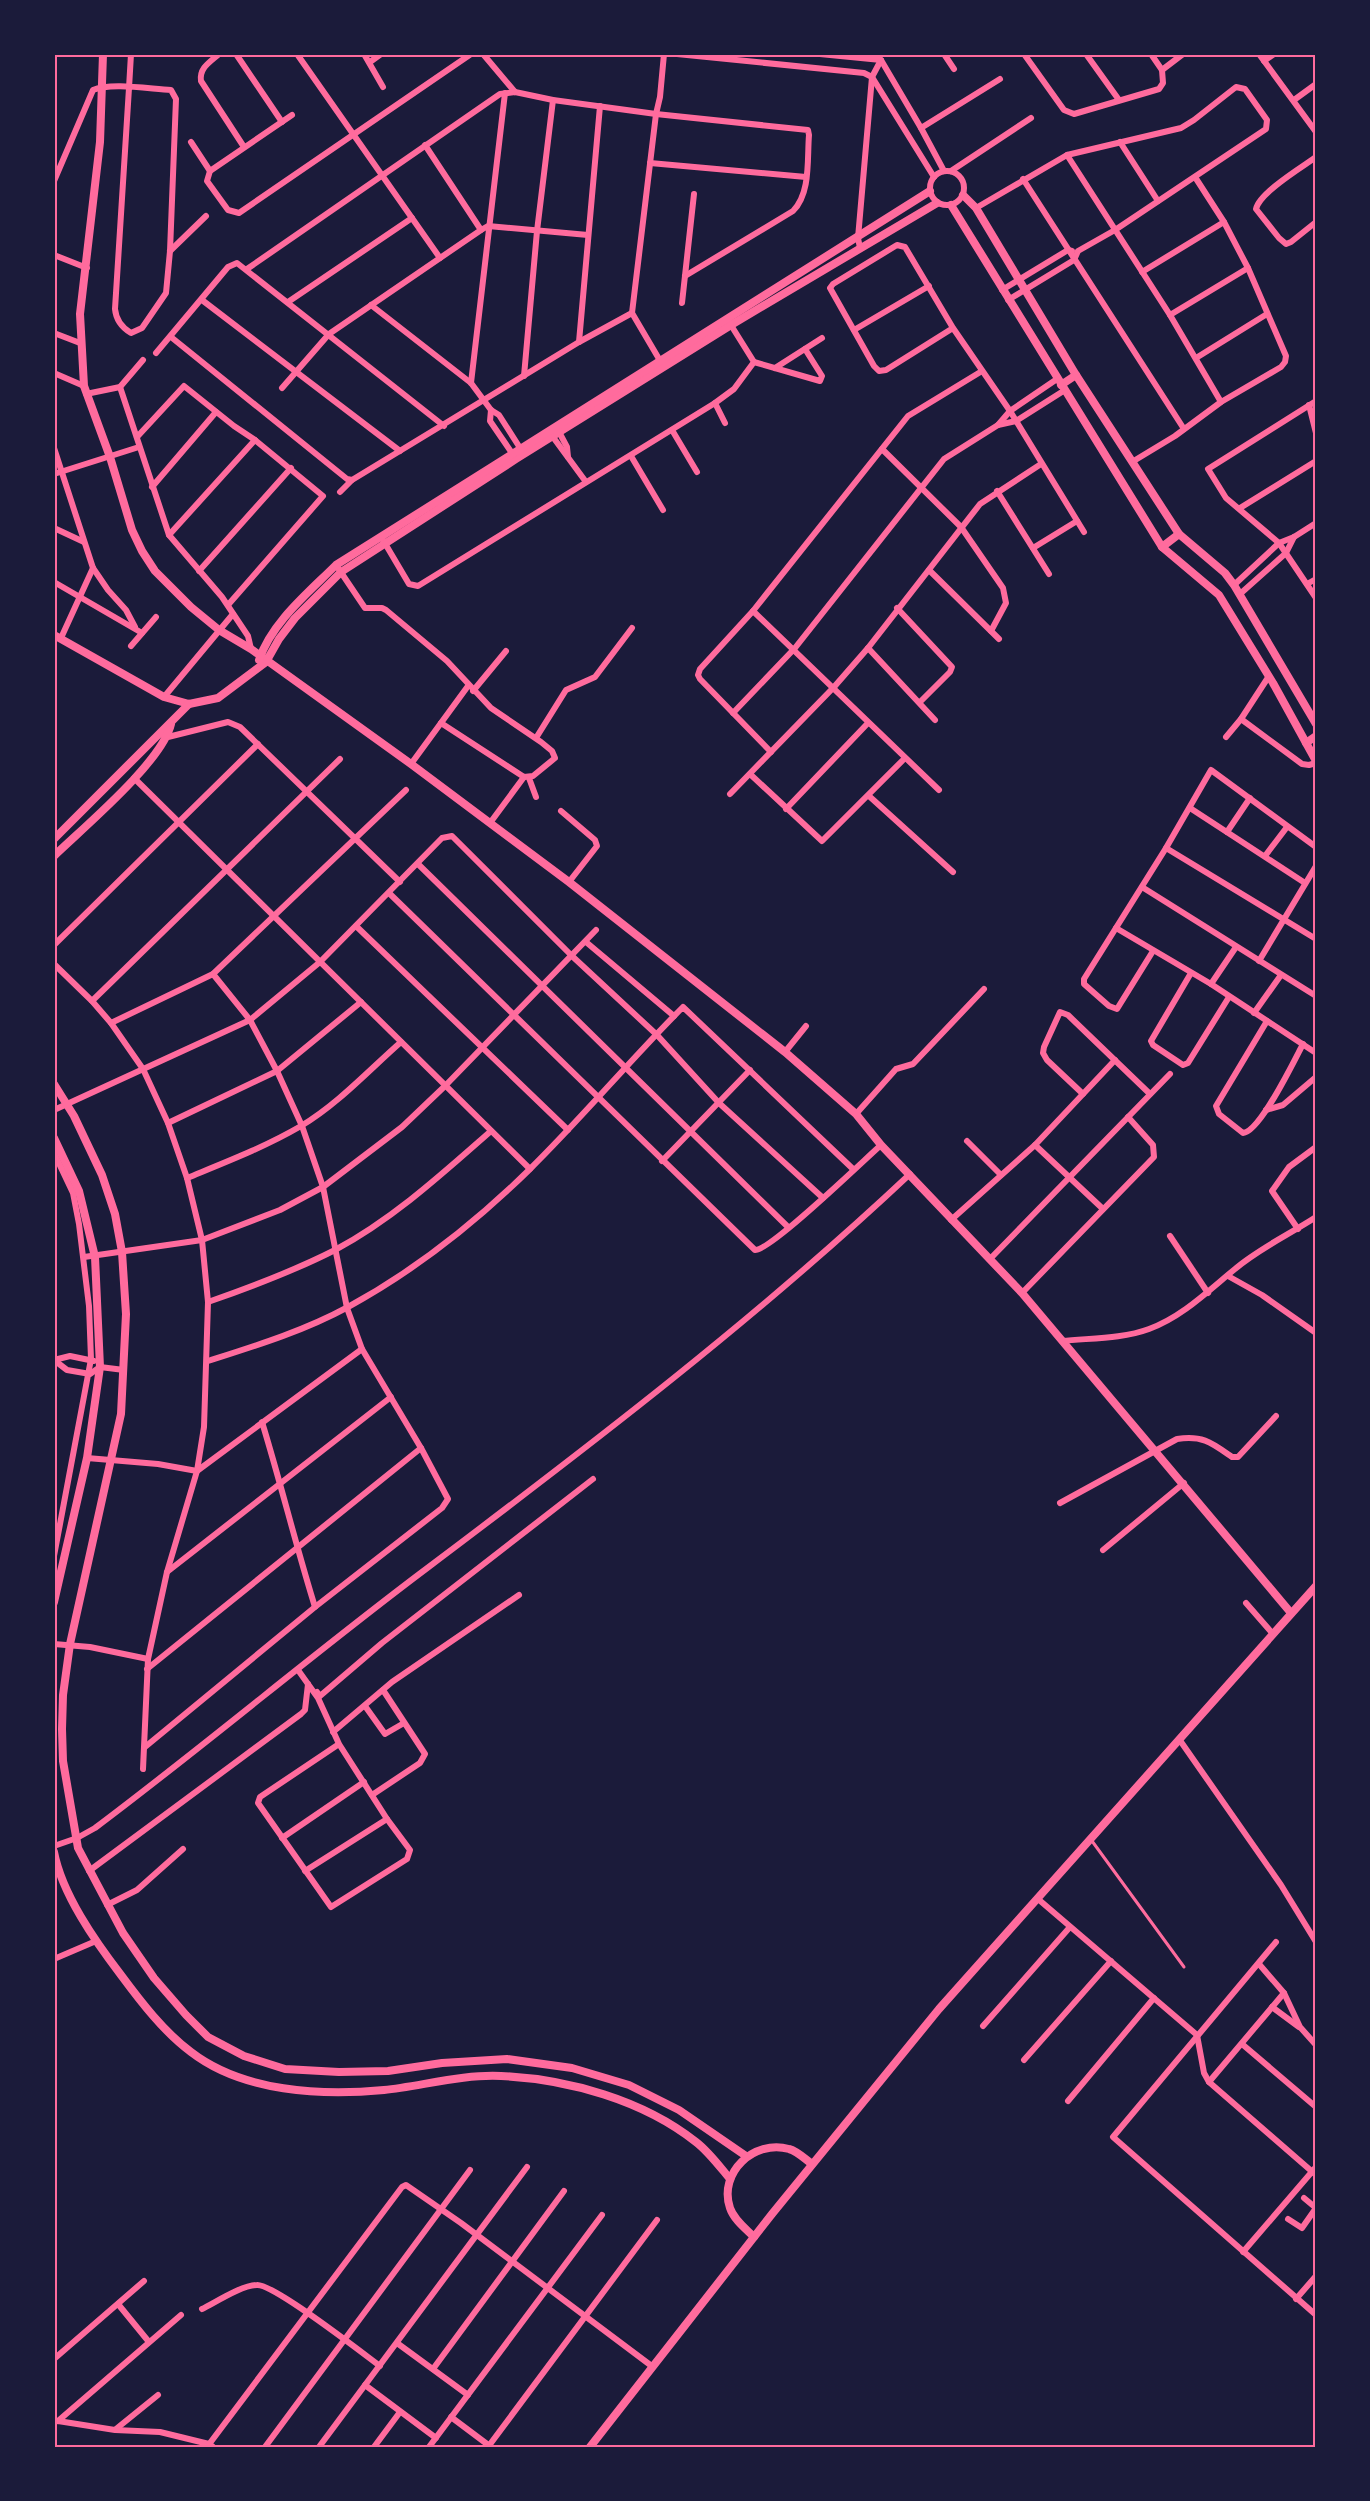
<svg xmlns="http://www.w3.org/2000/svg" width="1370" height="2501" viewBox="0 0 1370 2501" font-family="'Alegreya Sans',sans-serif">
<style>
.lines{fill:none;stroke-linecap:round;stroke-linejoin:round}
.service{stroke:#ff6b9d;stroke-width:3}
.minor{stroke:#ff6b9d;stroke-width:6}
.tertiary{stroke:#ff6b9d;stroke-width:8}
.secondary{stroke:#ff6b9d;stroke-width:8}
.neatline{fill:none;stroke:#ff6b9d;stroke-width:2}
</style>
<rect width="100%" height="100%" fill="#1b1b3a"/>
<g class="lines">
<path class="service" d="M1092,1841L1184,1967"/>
<g class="minor">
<path d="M219,54C210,62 199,68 201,81L244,147"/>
<path d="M236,54L282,122"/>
<path d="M297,54L440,258"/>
<path d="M364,54L383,87"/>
<path d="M483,54L515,92"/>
<path d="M677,54L864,73L872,77L934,177"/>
<path d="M820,54L881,60L921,128L944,171"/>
<path d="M944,54L954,69"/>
<path d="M1024,54L1064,110L1074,114L1159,89L1163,83L1162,70L1151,54"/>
<path d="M1086,54L1119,100"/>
<path d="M1259,54L1316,132"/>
<path d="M1264,61L1274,54"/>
<path d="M370,62L381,54"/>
<path d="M1162,70L1183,54"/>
<path d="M1294,100L1316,84"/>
<path d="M292,115L210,171L207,181L228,210L239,213L471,54"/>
<path d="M921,128L1000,79"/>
<path d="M191,142L210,171"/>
<path d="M1120,142L1158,201"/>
<path d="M425,145L481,230"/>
<path d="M1067,155L1170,315L1221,402"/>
<path d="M1316,157C1302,167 1259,193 1256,209L1279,238L1286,244L1291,242L1316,222"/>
<path d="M650,163L806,177"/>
<circle cx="947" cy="188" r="17"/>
<path d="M951,171L1031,118"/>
<path d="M1023,179L1184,429"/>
<path d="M54,181L93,90C111,82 150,89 171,90L176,99L170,251L166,293L142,328L131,333C121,327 116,320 115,309L129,88L131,54"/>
<path d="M976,208L1067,155L1181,128L1194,120L1236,87L1245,89L1267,120L1266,129L1115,230L1078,251L1074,260L1008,300"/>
<path d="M860,248L858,238L872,77L881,60"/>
<path d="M170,251L206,216"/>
<path d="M54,255L87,268"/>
<path d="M247,269L500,94L515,92L553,100L656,114L808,130L809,135C807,159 811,193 793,211L685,276"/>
<path d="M1142,272L1224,222"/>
<path d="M1002,290L1068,250L1072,251"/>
<path d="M202,300L400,451"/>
<path d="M288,302L412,218"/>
<path d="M682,303L694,194"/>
<path d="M371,305L471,383L491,410L499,415L522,451"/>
<path d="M632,313L656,114L660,97L664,54"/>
<path d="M632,313L662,364"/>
<path d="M1170,315L1248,268"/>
<path d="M953,328L886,370L879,371L874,366L830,288L833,284L897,245L905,247L953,328L1010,411L1084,532"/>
<path d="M854,330L929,286"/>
<path d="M54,333L80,343"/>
<path d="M171,337L347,479L352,480"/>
<path d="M579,342L600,106"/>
<path d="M156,353L228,267L237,263L444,426"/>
<path d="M1196,358L1267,314"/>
<path d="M754,362L820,381L822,376L805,349"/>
<path d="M775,368L822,338"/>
<path d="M54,373L84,386"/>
<path d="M524,376L537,231L553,100"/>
<path d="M471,383L505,93"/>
<path d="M120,387L169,535L222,597L248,636L251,649"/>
<path d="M282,388L329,334L481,230L488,226L588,235"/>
<path d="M86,394L120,387L143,360"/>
<path d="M1316,401L1208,469L1226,498L1279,543L1316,598"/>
<path d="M715,403L725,423"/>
<path d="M1309,405L1316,433"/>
<path d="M491,410L490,421L514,456"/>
<path d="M998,425L1016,421L1065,390"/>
<path d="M558,430L567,447L568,457"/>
<path d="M672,430L697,472"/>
<path d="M550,433L586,482"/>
<path d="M137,437L184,386L234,426L255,440L323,496L228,605"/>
<path d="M54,448L93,568L108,590L126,610L135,627"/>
<path d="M882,449L961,527L1003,588L1006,603L991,631"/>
<path d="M631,456L663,510"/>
<path d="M1132,462L1175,436L1221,402L1281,367L1285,362L1286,356L1248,268L1224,222L1195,177"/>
<path d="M54,474L139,447"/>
<path d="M152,487L216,412"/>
<path d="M997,491L1049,574"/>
<path d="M340,492L352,480L579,342L632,313"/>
<path d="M1240,508L1316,461"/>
<path d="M54,528L84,542"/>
<path d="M169,535L255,440"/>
<path d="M383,540L409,584L418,586L715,403L734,389L754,362L729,322"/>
<path d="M1033,548L1077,521"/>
<path d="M336,565L365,608H382L386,610L447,661L491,708L541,742L552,751L555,758L533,776L524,777L441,723"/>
<path d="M929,570L999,639"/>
<path d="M199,571L291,468"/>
<path d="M54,582L142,633"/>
<path d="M1307,584L1316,579"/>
<path d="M1234,585L1279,543L1294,537L1316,523"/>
<path d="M1240,594L1286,553L1294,537"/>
<path d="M897,608L952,667L950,672L920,702"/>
<path d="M753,611L939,790"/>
<path d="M61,638L93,568"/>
<path d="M131,646L156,617"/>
<path d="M868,648L935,720"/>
<path d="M473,691L506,651"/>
<path d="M164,697L233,614"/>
<path d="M733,713L795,648L944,459L998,425L1010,411L1057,379"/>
<path d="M1241,719L1302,764L1309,765L1316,763"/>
<path d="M163,735L168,737L228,722L240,727L400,882"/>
<path d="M1226,737L1241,719L1269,676"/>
<path d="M536,738L566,690L595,677L632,628"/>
<path d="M771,752L700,679L698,675L700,669L753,611L908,416L982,371"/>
<path d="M411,764L468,686"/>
<path d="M750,774L822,841L905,758"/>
<path d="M134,778L530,1169"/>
<path d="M529,778L536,797"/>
<path d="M730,794L834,687L868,648L980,504L1041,464"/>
<path d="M869,796L953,872"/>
<path d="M1190,808L1305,883"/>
<path d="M786,809L868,723"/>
<path d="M561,811L595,840L597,846L569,882"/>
<path d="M490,823L524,777"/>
<path d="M1227,832L1250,798"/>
<path d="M1166,848L1316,939"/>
<path d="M1265,856L1287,827"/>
<path d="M418,864L788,1227"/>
<path d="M1142,887L1316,996"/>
<path d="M389,893L755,1250C770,1251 863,1161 881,1145"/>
<path d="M356,926L568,1130"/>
<path d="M1116,928L1211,984L1316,1053"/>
<path d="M586,942L674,1016"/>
<path d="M54,945L258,744"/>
<path d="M1153,951L1117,1009L1109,1006L1084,984V979L1166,848L1211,770L1316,847"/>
<path d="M1259,961L1316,866"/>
<path d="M54,964L92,1001L111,1023L143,1069L168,1123L187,1178L202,1240L208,1302L204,1427L197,1471L167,1572L148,1659L143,1769"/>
<path d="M1191,973L1151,1041L1153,1045L1183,1065L1188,1063L1229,997"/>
<path d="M1211,984L1236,947"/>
<path d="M92,1001L340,759"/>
<path d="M1254,1013L1281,975"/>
<path d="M1267,1021L1216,1106L1219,1114L1243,1133C1260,1132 1294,1061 1303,1044"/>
<path d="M111,1023L213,974L406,790"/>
<path d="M785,1052L806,1026"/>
<path d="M1083,1094L1047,1060L1043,1053L1044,1047L1060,1012L1068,1015L1150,1094"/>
<path d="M54,1110L250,1020L320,962L442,838L452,836L572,956L657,1035L719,1103L823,1198"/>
<path d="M1266,1110L1283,1105L1316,1077"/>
<path d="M856,1114L896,1069L913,1064L984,989"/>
<path d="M168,1123L277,1071L361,1002"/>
<path d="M967,1141L1001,1175"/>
<path d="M1035,1145L1103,1209"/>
<path d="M54,1153L73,1193L79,1224L89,1306L91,1359L54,1556"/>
<path d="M662,1161L750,1070"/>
<path d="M187,1178C226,1162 265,1147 301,1126C338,1104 369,1070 401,1042"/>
<path d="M951,1220L1035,1145L1115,1060"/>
<path d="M1298,1229L1272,1191L1289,1167L1316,1147"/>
<path d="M1170,1236L1208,1293"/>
<path d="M84,1257L202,1240L280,1210L323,1187L402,1127L445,1086L596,930"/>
<path d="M990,1259L1170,1074"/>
<path d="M1228,1276L1262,1295L1316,1333"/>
<path d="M1022,1293L1154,1157L1153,1145L1128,1117"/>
<path d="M208,1302C251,1287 294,1271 335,1250C393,1219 442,1174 491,1131"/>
<path d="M1062,1341C1090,1338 1122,1339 1149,1329C1182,1317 1208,1291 1235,1269C1258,1249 1290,1234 1316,1217"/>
<path d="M54,1360L67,1370L90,1374L100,1367L124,1370"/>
<path d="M54,1360L70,1356L94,1361"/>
<path d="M208,1361C255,1346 304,1331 348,1307C414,1271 476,1222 529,1170C582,1118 630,1060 683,1007L853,1169"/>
<path d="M262,1422C281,1484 296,1546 315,1607"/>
<path d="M87,1458L158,1464L197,1471L362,1349"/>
<path d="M1060,1503L1177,1439C1203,1435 1212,1443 1232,1457H1238L1276,1416"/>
<path d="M1103,1550L1184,1483"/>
<path d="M167,1572L391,1397"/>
<path d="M1246,1603L1273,1634"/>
<path d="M54,1644L90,1647L148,1659"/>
<path d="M147,1669L421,1448"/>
<path d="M298,1670L318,1698L339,1744L387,1819L410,1850L407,1859L331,1907L258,1803L260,1797L339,1744"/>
<path d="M317,1692L320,1696L382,1643L593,1479"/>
<path d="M365,1706L385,1734L404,1723"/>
<path d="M333,1732L392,1682L519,1595"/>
<path d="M1179,1739L1281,1885L1316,1942"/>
<path d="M145,1747L315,1607L442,1508L448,1499L421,1448L362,1349L347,1308L323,1187L302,1126L277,1071L250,1020L213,974"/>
<path d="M372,1795L420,1763L425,1754L383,1690"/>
<path d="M282,1838L364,1782"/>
<path d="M54,1846L77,1838L95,1828C207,1744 314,1653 426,1569C592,1444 758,1317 910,1174"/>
<path d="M89,1871L301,1714L305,1710L308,1684"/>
<path d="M305,1871L387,1819"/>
<path d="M1038,1899L1197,2035L1204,2073L1209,2082L1316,2175"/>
<path d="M107,1905L137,1890L183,1849"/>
<path d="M1276,1942L1113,2137L1316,2315"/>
<path d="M54,1959L96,1941"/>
<path d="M1259,1964L1284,1993L1300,2027L1316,2045"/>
<path d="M1272,2007L1299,2027"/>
<path d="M983,2026L1070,1927"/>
<path d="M1242,2044L1316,2107"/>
<path d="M1024,2060L1111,1961"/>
<path d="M1209,2082L1284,1993"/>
<path d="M1068,2101L1154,1998"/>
<path d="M1304,2198L1316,2208"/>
<path d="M1288,2219L1302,2228L1316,2208"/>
<path d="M1243,2252L1316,2167"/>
<path d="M1296,2299L1316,2276"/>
<path d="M118,2304L149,2342"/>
<path d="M202,2309C216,2302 242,2285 257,2285C274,2284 361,2352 380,2366"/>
<path d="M397,2343L468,2395"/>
<path d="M54,2359L144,2281"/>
<path d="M433,2369L564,2191"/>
<path d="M365,2385L436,2438"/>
<path d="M451,2417L491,2447"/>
<path d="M58,2421L181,2315"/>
<path d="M58,2421L115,2430L160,2432L209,2444L213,2447"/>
<path d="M116,2429L158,2395"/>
<path d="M207,2447L402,2187L406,2185L461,2223L653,2367"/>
<path d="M265,2447L470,2170"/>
<path d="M319,2447L527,2167"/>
<path d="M374,2447L400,2412"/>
<path d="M429,2447L602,2215"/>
<path d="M488,2447L657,2220"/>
</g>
<g class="tertiary">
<path d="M103,54L100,142L80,314L84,386L110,457L132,530L142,551L155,571L191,607L219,630L251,649L411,764L569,882L785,1052L856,1114L881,1145L1022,1293L1291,1613"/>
<path d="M963,195L976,208L1076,375L1179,534L1225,573L1234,585L1316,724"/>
<path d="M951,205L1162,547L1219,595L1273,683L1316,761"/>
<path d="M1061,385L1076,375"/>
<path d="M1162,547L1179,534"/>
<path d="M54,635L164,697L189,704L218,698L266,662L279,639L295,618L341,572L516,459L731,325L937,203"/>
<path d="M259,660C272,622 308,593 336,565L930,191"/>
<path d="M1306,743L1316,736"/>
<path d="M54,839L189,704"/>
<path d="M54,856C84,827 162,762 171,724"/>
<path d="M54,1084L74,1116L102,1175L115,1214L122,1252L126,1314L121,1414L70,1644L63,1695L62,1729L63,1761L78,1848L123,1933L154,1978L186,2015L208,2037L244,2056L285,2069L339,2072L388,2071L442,2063L507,2059L572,2068L629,2085L679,2110L746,2156"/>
<path d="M54,1138L79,1191L95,1257L100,1367L87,1458L54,1602"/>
<path d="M54,1852C62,1894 95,1941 121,1975C141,2002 164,2032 191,2052C243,2092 321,2096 384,2090C421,2086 464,2074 501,2076C568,2079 643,2100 696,2142C709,2152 720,2167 730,2179"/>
<path d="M754,2237C746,2229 734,2220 730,2208C718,2173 754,2139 789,2149C797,2151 805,2159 812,2164"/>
</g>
<path class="secondary" d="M590,2447L772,2214L939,2009L1316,1586"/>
</g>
<rect width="1370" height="2501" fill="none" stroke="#1b1b3a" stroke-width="111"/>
<rect x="56" y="56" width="1258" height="2390" class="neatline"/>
</svg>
